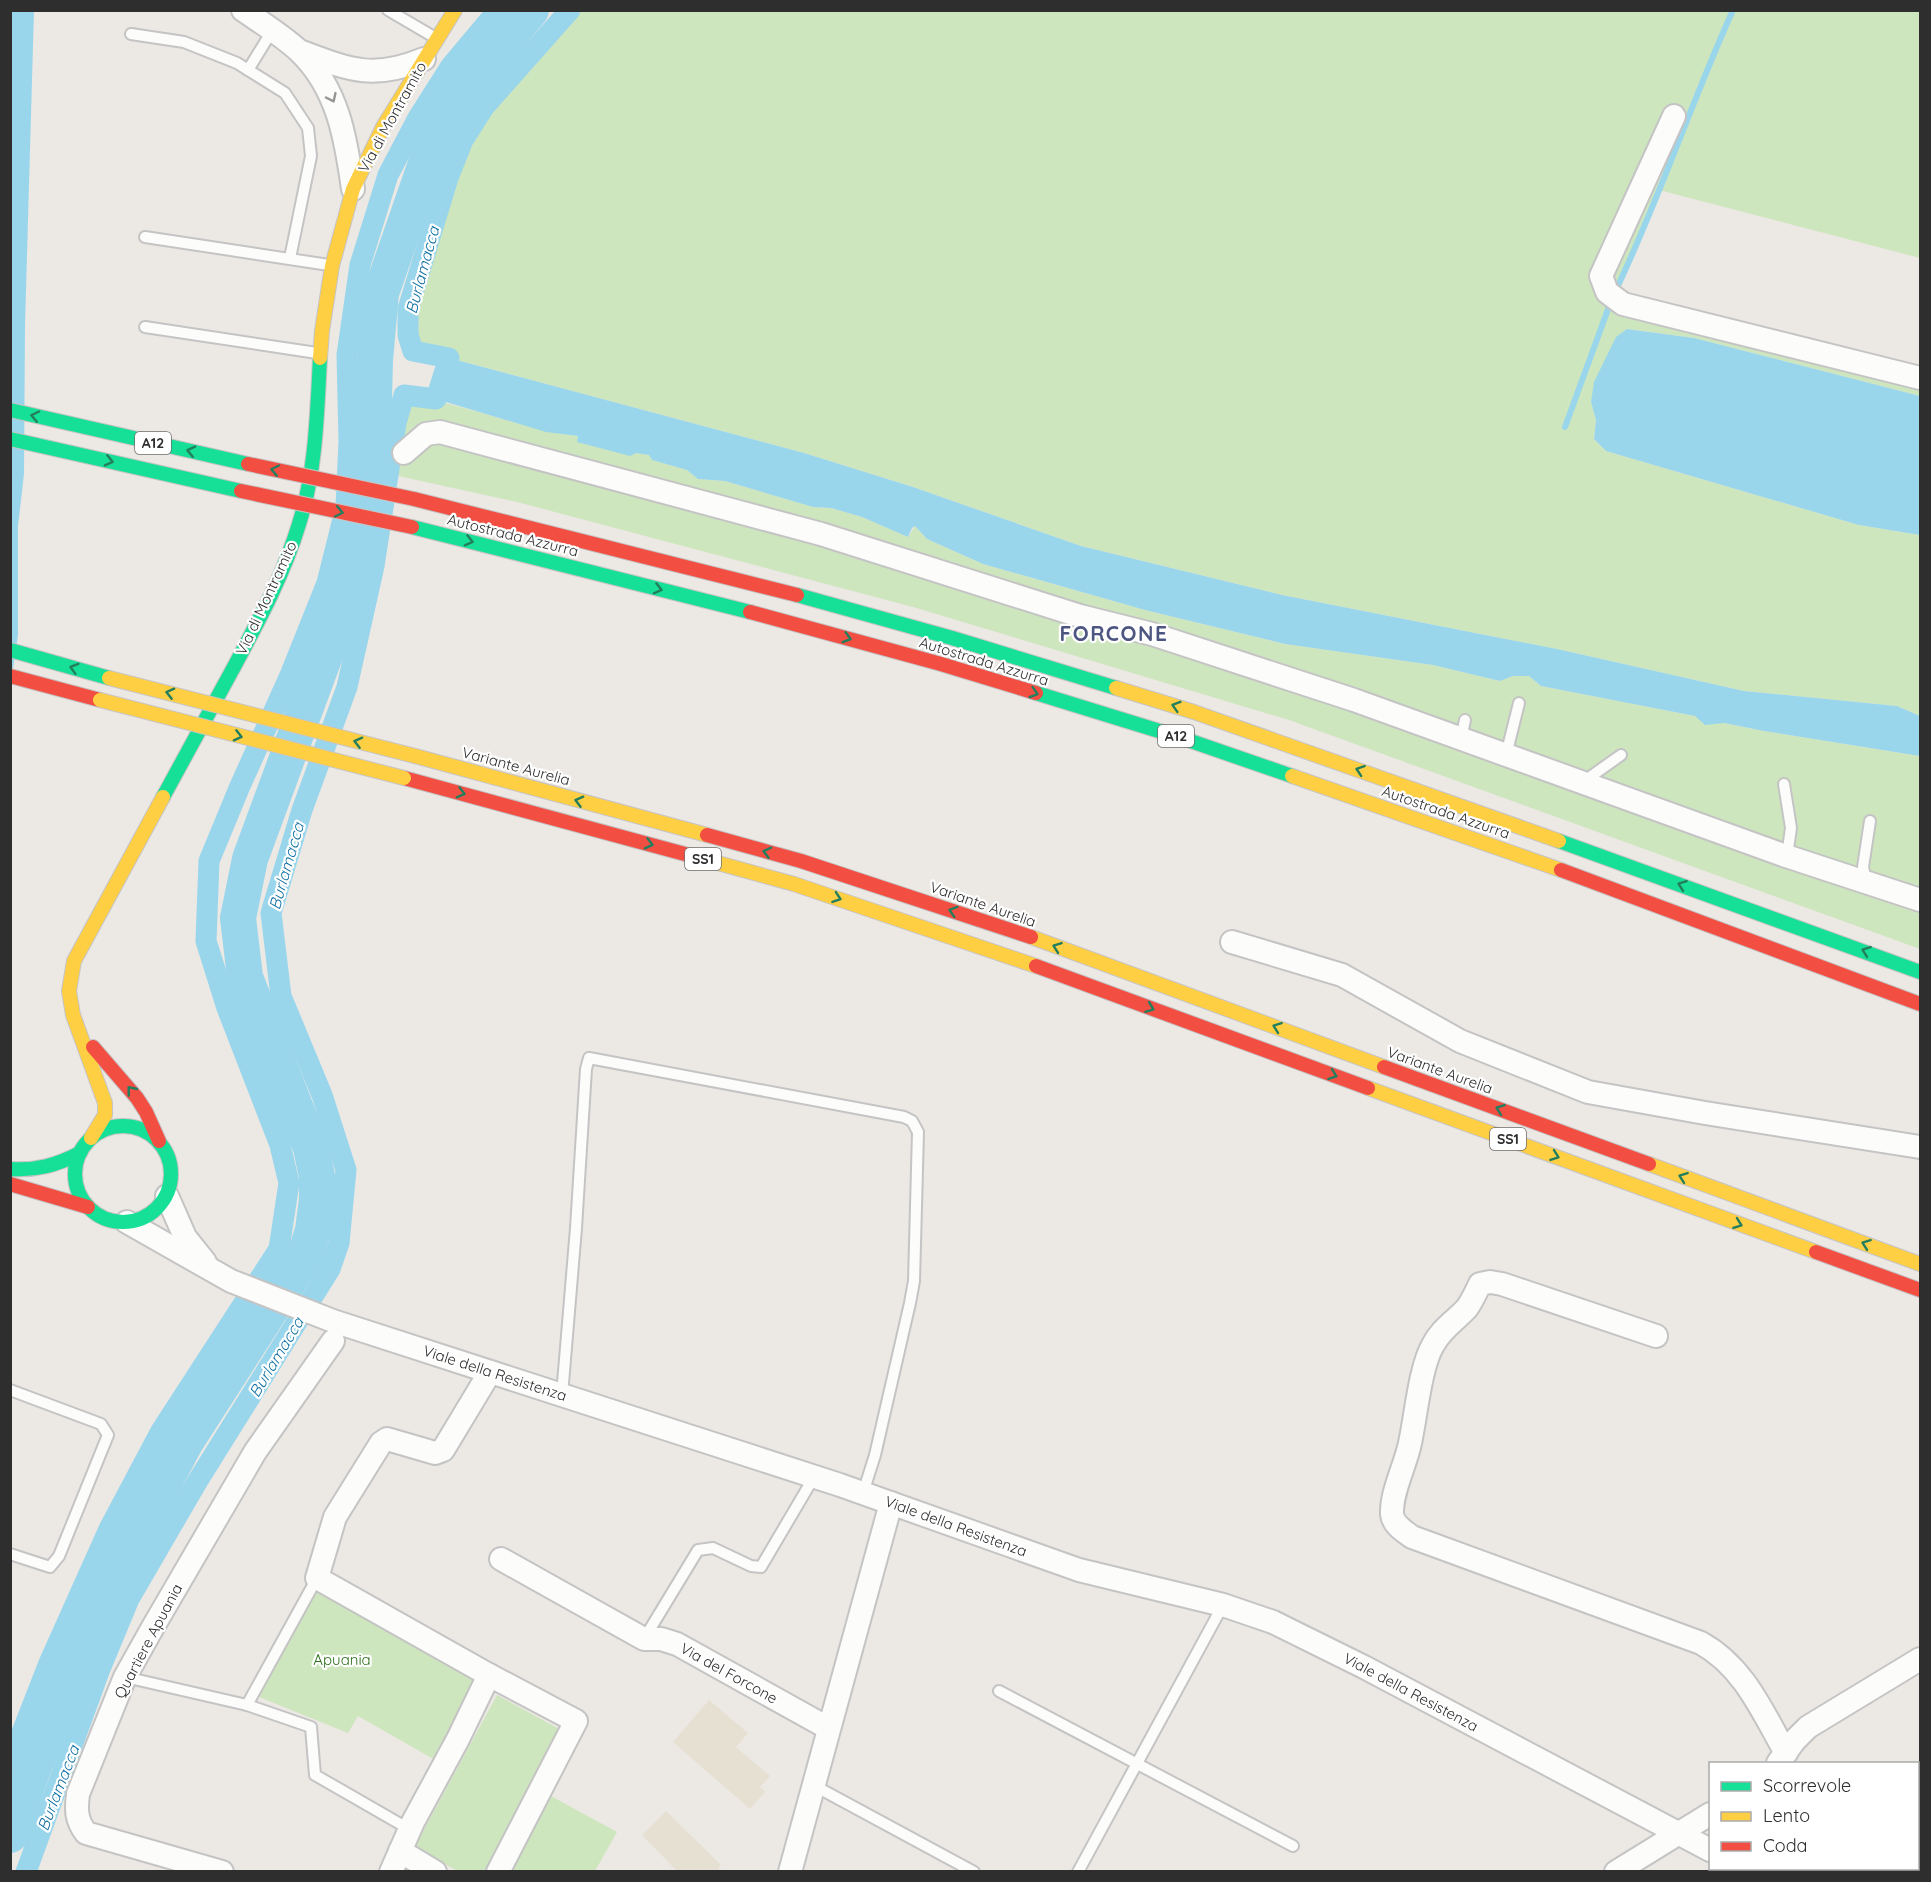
<svg xmlns="http://www.w3.org/2000/svg" width="1931" height="1882" viewBox="0 0 1931 1882" font-family="Quicksand,sans-serif">
<style>
.education{fill:#e6e0d3}
.green{fill:#cee6be}
.water{fill:#99d6ec}
.lines{fill:none;stroke-linecap:round;stroke-linejoin:round}
.stream{stroke:#99d6ec;stroke-width:6}
.canal{stroke:#99d6ec;stroke-width:21}
.river{stroke:#99d6ec;stroke-width:36}
.lane-casing{stroke:#c5c4c5;stroke-width:14}
.street-casing{stroke:#c5c4c5;stroke-width:26}
.fast-casing{stroke:#c5c4c5;stroke-width:16}
.slow-casing{stroke:#c5c4c5;stroke-width:16}
.jam-casing{stroke:#c5c4c5;stroke-width:16}
.lane{stroke:#fcfcfb;stroke-width:10}
.street{stroke:#fcfcfb;stroke-width:22}
.fast{stroke:#16e098;stroke-width:14}
.slow{stroke:#ffcf43;stroke-width:14}
.jam{stroke:#f24e42;stroke-width:14}
.slow-bridge-casing{stroke:#c6c5c4;stroke-width:16;stroke-linecap:butt}
.jam-bridge-casing{stroke:#c6c5c4;stroke-width:16;stroke-linecap:butt}
.slow-bridge{stroke:#ffcf43;stroke-width:14}
.jam-bridge{stroke:#f24e42;stroke-width:14}
.oneway{stroke:#959594}
.oneway2{stroke:#237e5e}
.labels{text-anchor:middle;dominant-baseline:central;stroke-width:4.5;stroke-linejoin:round;paint-order:stroke}
.shield{fill:#fff;stroke:#6d6d6d;stroke-width:1.5}
.shield-label{font-size:14px;font-weight:bold;fill:#2e2e2e}
.street-label{font-size:15px;fill:#2e2e2e;stroke:#fff}
.park-label{font-size:15px;fill:#2c6e1b;stroke:#fff}
.water-label{font-size:16px;font-style:italic;fill:#0d6fa3;stroke:#fff}
.district-label{font-size:21px;font-weight:bold;letter-spacing:1.5px;fill:#4d5680;stroke:#fff}
</style>
<rect width="100%" height="100%" fill="#ece8e4"/>
<g class="education">
<path d="M709,1700L748,1733L736,1747L770,1776L760,1787L765,1792L750,1809L673,1742Z"/>
<path d="M666,1811L721,1865L718,1868L721,1871H677L642,1835Z"/>
</g>
<g class="green">
<path d="M570,11H1920V258L1659,190L1616,299L1920,378V396L1694,338L1628,329L1591,402L1596,420L1594,439L1606,451L1859,525L1920,535V716L1897,706L1744,691L1557,649L1282,595L1081,546L913,487L804,453L449,358L413,351L408,335V309L448,178L463,140L484,107Z"/>
<path d="M404,395C464,403 517,428 578,436V442L649,455L652,460L687,470L698,479L725,481L813,507L831,508L862,517L908,537L915,526L927,539L983,564L1145,610L1285,644L1433,665L1500,681L1513,676H1529L1541,686L1695,716L1705,724L1724,723L1764,731L1920,756V949L1289,720L913,607L517,502L389,474L396,423Z"/>
<path d="M317,1578L489,1675L437,1761L358,1716L348,1733L259,1697Z"/>
<path d="M497,1695L561,1730L485,1871H458L414,1848Z"/>
<path d="M549,1795L617,1832L595,1871L510,1872Z"/>
</g>
<g class="water">
<path d="M34,10L25,325L24,474L18,526V635L11,683L10,11Z"/>
<path d="M1627,329L1694,338L1920,396V535L1859,525L1606,451L1594,439L1596,420L1591,402L1594,382L1616,337Z"/>
<path d="M449,358L804,453L913,487L1081,546L1282,595L1557,649L1744,691L1897,706L1920,716V756L1764,731L1724,723L1705,725L1695,716L1541,686L1529,676H1513L1500,681L1433,665L1285,644L1145,610L983,564L927,539L915,526L912,528L908,537L862,517L831,508L813,507L725,481L698,479L687,470L652,460L649,455L636,453L630,456L577,442L578,436L546,432L436,399Z"/>
</g>
<g class="lines">
<g class="stream">
<path d="M1615,292C1659,200 1691,103 1733,10"/>
<path d="M1565,427L1611,301"/>
</g>
<g class="canal">
<path d="M10,1763L49,1663L109,1529L161,1431L279,1249L289,1183L280,1145L227,1008L206,941L209,861L240,786L291,673L327,583L346,507L349,441L347,355L360,265L388,175L418,118L451,66L498,10"/>
<path d="M26,1872L100,1669L129,1599L197,1482L330,1269L339,1243L346,1170L322,1095L281,996L271,913L302,810L347,687L374,566L396,423L404,395L436,399L449,358L413,351L408,335V309L448,178L463,140L484,107L570,10"/>
</g>
<path class="river" d="M10,1835L34,1766L119,1568L185,1443L305,1256L313,1230L317,1199V1176L311,1148L245,977L238,918L250,859L342,609L373,437L375,360L381,293L431,149L467,87L531,10"/>
<defs>
<g id="lane">
<path d="M388,10L434,37"/>
<path d="M131,34L184,42L237,63L285,93L308,128L311,156L290,258"/>
<path d="M248,70L272,31"/>
<path d="M145,237L329,265"/>
<path d="M145,327L317,353"/>
<path d="M1461,739L1465,720"/>
<path d="M1506,755L1519,703"/>
<path d="M1583,782L1621,755"/>
<path d="M1784,784L1791,828L1787,856"/>
<path d="M1866,882L1863,867L1870,821"/>
<path d="M10,1390L101,1424L108,1435L59,1556L50,1567L10,1554"/>
<path d="M562,1395L576,1228L586,1069L589,1058L904,1117L912,1121L918,1132L914,1281L910,1303L875,1455L863,1493"/>
<path d="M644,1639L698,1550L713,1548L751,1566L761,1567L814,1477"/>
<path d="M125,1677L247,1705L311,1727L315,1775L409,1829"/>
<path d="M999,1691L1293,1846"/>
<path d="M247,1705L317,1578"/>
<path d="M813,1785L974,1872"/>
<path d="M1078,1872L1223,1605"/>
</g>
<g id="street">
<path d="M243,10C262,23 283,36 299,51C338,88 346,139 353,189"/>
<path d="M302,52C350,70 373,80 424,59"/>
<path d="M1674,116L1601,276L1607,292L1623,304L1920,378"/>
<path d="M404,453L426,434L440,432L821,534L1080,616L1152,634L1354,700L1783,855L1920,900"/>
<path d="M1232,942L1342,975L1460,1041L1588,1092L1705,1113L1920,1147"/>
<path d="M167,1196L185,1237L205,1262"/>
<path d="M127,1222L231,1281L333,1321L840,1485L1079,1570L1223,1605L1273,1622L1364,1667L1710,1850"/>
<path d="M1656,1336L1502,1284L1490,1282L1480,1284C1476,1292 1472,1301 1467,1308C1455,1321 1441,1329 1433,1345C1420,1367 1416,1416 1410,1443C1406,1464 1391,1492 1392,1514C1393,1525 1404,1531 1412,1537L1701,1643C1744,1667 1762,1711 1786,1753"/>
<path d="M490,1372L443,1450L435,1453L387,1439L381,1443L335,1517L317,1578L489,1675L576,1721L498,1872"/>
<path d="M501,1559L644,1639H661L677,1644L828,1728"/>
<path d="M1778,1763L1795,1740L1808,1727L1920,1659"/>
<path d="M400,1851L435,1872"/>
<path d="M1746,1868L1752,1872"/>
<path d="M222,1872L86,1833C76,1820 76,1810 78,1794L125,1677L153,1627L255,1452L333,1341"/>
<path d="M391,1872L413,1822L458,1739L489,1675"/>
<path d="M790,1872L891,1503"/>
<path d="M1616,1872L1710,1814"/>
</g>
<g id="fast">
<path d="M10,410L248,464"/>
<path d="M10,439L241,491"/>
<path d="M412,527L750,612"/>
<path d="M797,595L952,638L1116,688"/>
<path d="M10,650L109,678"/>
<path d="M1036,693L1182,738L1292,776"/>
<path d="M163,797C187,753 211,709 235,665C259,620 284,574 299,524C316,471 317,414 320,358"/>
<path d="M1559,841L1920,972"/>
<circle cx="123" cy="1174" r="48"/>
<path d="M10,1169C36,1171 57,1165 80,1153"/>
</g>
<g id="slow">
<path d="M320,358L322,331L332,266L353,189L383,127L455,10"/>
<path d="M1116,688L1194,712L1559,841"/>
<path d="M415,756L707,835"/>
<path d="M1292,776L1561,870"/>
<path d="M696,857L794,884L1036,966"/>
<path d="M1031,937L1384,1067"/>
<path d="M1368,1088L1816,1252"/>
<path d="M91,1138L105,1115V1103L73,1015L69,991L74,961L163,797"/>
<path d="M1649,1164L1920,1264"/>
</g>
<g id="jam">
<path d="M414,499L797,595"/>
<path d="M750,612L941,664L1036,693"/>
<path d="M10,676L100,700"/>
<path d="M404,778L696,857"/>
<path d="M707,835L801,861L1031,937"/>
<path d="M1561,870L1920,1004"/>
<path d="M1036,966L1368,1088"/>
<path d="M93,1047L137,1098L146,1112L159,1141"/>
<path d="M1384,1067L1649,1164"/>
<path d="M10,1184L88,1207"/>
<path d="M1816,1252L1920,1290"/>
</g>
</defs>
<use href="#lane" class="lane-casing"/>
<use href="#street" class="street-casing"/>
<use href="#fast" class="fast-casing"/>
<use href="#slow" class="slow-casing"/>
<use href="#jam" class="jam-casing"/>
<use href="#lane" class="lane"/>
<use href="#street" class="street"/>
<use href="#fast" class="fast"/>
<use href="#slow" class="slow"/>
<use href="#jam" class="jam"/>
<defs>
<g id="slow-bridge">
<path d="M109,678L415,756"/>
<path d="M100,700L404,778"/>
</g>
<g id="jam-bridge">
<path d="M248,464L414,499"/>
<path d="M241,491L412,527"/>
</g>
</defs>
<use href="#slow-bridge" class="slow-bridge-casing"/>
<use href="#jam-bridge" class="jam-bridge-casing"/>
<use href="#slow-bridge" class="slow-bridge"/>
<use href="#jam-bridge" class="jam-bridge"/>
</g>
<defs><path id="oneway-chevron" d="M-2-3.5L2.5 0L-2 3.5" fill="none" stroke-width="1.6" stroke-linecap="round" stroke-linejoin="round" transform="scale(1.5)"/></defs>
<use class="oneway" href="#oneway-chevron" transform="translate(332 98) rotate(65)"/>
<g class="oneway2">
<use href="#oneway-chevron" transform="translate(35 416) rotate(-168)"/>
<use href="#oneway-chevron" transform="translate(191 451) rotate(-167)"/>
<use href="#oneway-chevron" transform="translate(109 461) rotate(13)"/>
<use href="#oneway-chevron" transform="translate(275 470) rotate(-168)"/>
<use href="#oneway-chevron" transform="translate(339 512) rotate(12)"/>
<use href="#oneway-chevron" transform="translate(469 541) rotate(14)"/>
<use href="#oneway-chevron" transform="translate(658 589) rotate(14)"/>
<use href="#oneway-chevron" transform="translate(847 638) rotate(16)"/>
<use href="#oneway-chevron" transform="translate(74 668) rotate(-164)"/>
<use href="#oneway-chevron" transform="translate(170 693) rotate(-166)"/>
<use href="#oneway-chevron" transform="translate(1034 693) rotate(17)"/>
<use href="#oneway-chevron" transform="translate(1176 706) rotate(-163)"/>
<use href="#oneway-chevron" transform="translate(238 736) rotate(14)"/>
<use href="#oneway-chevron" transform="translate(358 742) rotate(-166)"/>
<use href="#oneway-chevron" transform="translate(1360 770) rotate(-161)"/>
<use href="#oneway-chevron" transform="translate(461 793) rotate(15)"/>
<use href="#oneway-chevron" transform="translate(579 801) rotate(-165)"/>
<use href="#oneway-chevron" transform="translate(649 844) rotate(15)"/>
<use href="#oneway-chevron" transform="translate(767 852) rotate(-165)"/>
<use href="#oneway-chevron" transform="translate(1682 885) rotate(-160)"/>
<use href="#oneway-chevron" transform="translate(837 898) rotate(19)"/>
<use href="#oneway-chevron" transform="translate(953 911) rotate(-162)"/>
<use href="#oneway-chevron" transform="translate(1057 947) rotate(-160)"/>
<use href="#oneway-chevron" transform="translate(1866 951) rotate(-160)"/>
<use href="#oneway-chevron" transform="translate(1150 1008) rotate(20)"/>
<use href="#oneway-chevron" transform="translate(1277 1027) rotate(-160)"/>
<use href="#oneway-chevron" transform="translate(1333 1075) rotate(20)"/>
<use href="#oneway-chevron" transform="translate(131 1090) rotate(-129)"/>
<use href="#oneway-chevron" transform="translate(1500 1109) rotate(-160)"/>
<use href="#oneway-chevron" transform="translate(1555 1156) rotate(20)"/>
<use href="#oneway-chevron" transform="translate(1683 1177) rotate(-160)"/>
<use href="#oneway-chevron" transform="translate(1738 1224) rotate(20)"/>
<use href="#oneway-chevron" transform="translate(1866 1244) rotate(-160)"/>
</g>
<g class="labels">
<g class="shield">
<rect x="135" y="432" width="36" height="22" rx="4.5"/>
<rect x="1158" y="725" width="36" height="22" rx="4.5"/>
<rect x="685" y="848" width="36" height="22" rx="4.5"/>
<rect x="1490" y="1128" width="36" height="22" rx="4.5"/>
</g>
<g class="shield-label">
<text x="153" y="443">A12</text>
<text x="1176" y="736">A12</text>
<text x="703" y="859">SS1</text>
<text x="1508" y="1139">SS1</text>
</g>
<g class="street-label">
<text transform="translate(392 117) rotate(-61)">Via di Montramito</text>
<text transform="translate(513 535) rotate(14)">Autostrada Azzurra</text>
<text transform="translate(266 598) rotate(-65)">Via di Montramito</text>
<text transform="translate(984 661) rotate(17)">Autostrada Azzurra</text>
<text transform="translate(516 766) rotate(15)">Variante Aurelia</text>
<text transform="translate(1446 812) rotate(19)">Autostrada Azzurra</text>
<text transform="translate(983 904) rotate(19)">Variante Aurelia</text>
<text transform="translate(1440 1070) rotate(20)">Variante Aurelia</text>
<text transform="translate(495 1373) rotate(18)">Viale della Resistenza</text>
<text transform="translate(956 1526) rotate(20)">Viale della Resistenza</text>
<text transform="translate(148 1641) rotate(-62)">Quartiere Apuania</text>
<text transform="translate(729 1673) rotate(29)">Via del Forcone</text>
<text transform="translate(1411 1692) rotate(28)">Viale della Resistenza</text>
</g>
<g class="park-label">
<text x="342" y="1659">Apuania</text>
</g>
<g class="water-label">
<text transform="translate(422 270) rotate(-75)">Burlamacca</text>
<text transform="translate(286 866) rotate(-74)">Burlamacca</text>
<text transform="translate(276 1357) rotate(-59)">Burlamacca</text>
<text transform="translate(58 1788) rotate(-69)">Burlamacca</text>
</g>
<g class="district-label">
<text x="1114" y="633">FORCONE</text>
</g>
</g>
<rect width="1931" height="1882" fill="none" stroke="#2e2e2e" stroke-width="24"/>
<rect x="1709" y="1762" width="210" height="108" fill="#ffffff" stroke="#ababab" stroke-width="1.5"/>
<rect x="1721" y="1782" width="30" height="9" fill="#16e098" stroke="#ababab" stroke-width="1.5"/>
<text x="1763" y="1792" font-size="18" fill="#2e2e2e">Scorrevole</text>
<rect x="1721" y="1812" width="30" height="9" fill="#ffcf43" stroke="#ababab" stroke-width="1.5"/>
<text x="1763" y="1822" font-size="18" fill="#2e2e2e">Lento</text>
<rect x="1721" y="1842" width="30" height="9" fill="#f24e42" stroke="#ababab" stroke-width="1.5"/>
<text x="1763" y="1852" font-size="18" fill="#2e2e2e">Coda</text>
</svg>
